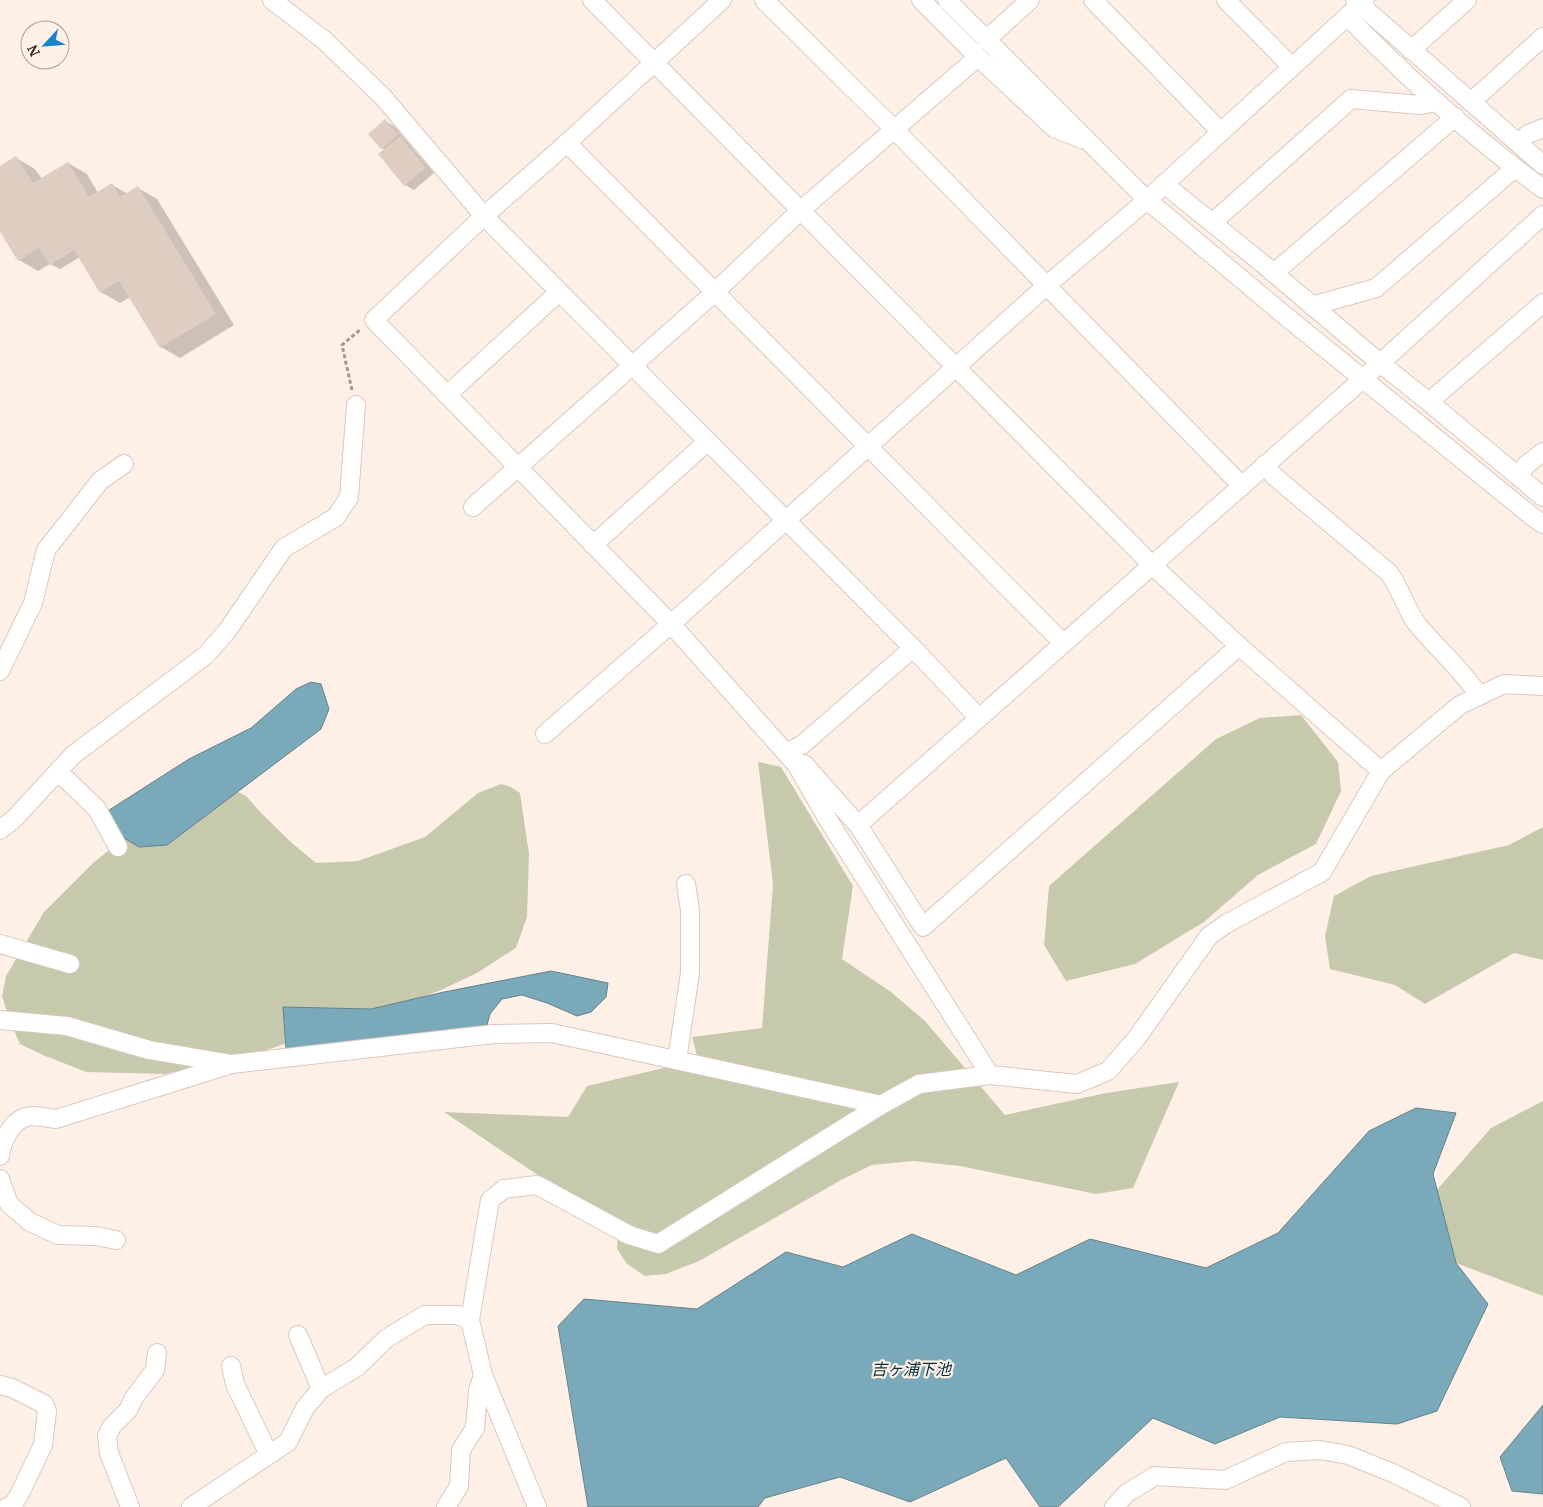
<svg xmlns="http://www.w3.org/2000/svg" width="1543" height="1507" viewBox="0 0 1543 1507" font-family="'PT Serif','Noto Sans JP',serif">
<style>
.green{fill:#c7c9ac}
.water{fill:#7aaab9;stroke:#63828c}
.shadow{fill:#0003}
.building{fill:#decdc1}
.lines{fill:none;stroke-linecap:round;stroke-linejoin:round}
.minor-casing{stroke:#dac8bd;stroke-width:20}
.path{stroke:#a49892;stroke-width:3;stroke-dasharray:4 2.5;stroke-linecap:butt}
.minor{stroke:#fff;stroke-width:18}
.labels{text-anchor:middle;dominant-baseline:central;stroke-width:4.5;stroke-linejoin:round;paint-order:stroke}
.water-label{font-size:16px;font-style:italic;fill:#002f3b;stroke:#fff0e7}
</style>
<rect width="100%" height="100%" fill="#fff0e7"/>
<g class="green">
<path d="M1301,715L1338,762L1341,791L1316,844L1258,875L1204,922L1135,964L1066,981L1044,945L1049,886L1216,739L1260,718Z"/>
<path d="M758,762L781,767L853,886L842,959L891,992L925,1021L1005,1115L1106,1093L1179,1082L1133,1188L1096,1194L960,1166L913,1161L872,1165L843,1179L699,1261L666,1274L645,1276L627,1264L617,1249L618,1229L444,1112L568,1117L587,1086L698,1060L692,1037L762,1028L773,884Z"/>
<path d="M219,782L246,796L262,814L293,844L316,863L358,861L425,837L478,793L501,784L511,787L520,793L529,854L527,917L516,948L477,973L439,991L258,1053L165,1074L86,1072L43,1055L20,1044L11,1024L2,996L6,976L44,912L93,863L138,827Z"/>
<path d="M1543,827V960L1514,953L1425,1004L1395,985L1330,969L1325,936L1334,896L1371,876L1509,845Z"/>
<path d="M1543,1101V1296L1456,1263L1408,1223L1491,1128Z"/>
</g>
<g class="water">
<path d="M311,682L321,684L329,709L321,729L167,845L139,847L119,835L106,812L189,759L251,728L296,689Z"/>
<path d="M551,971L608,983L606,997L591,1012L577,1016L547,1003L522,995L502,999L490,1014L487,1025L339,1046L286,1049L283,1007L371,1009L444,992Z"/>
<path d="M1416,1108L1456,1113L1433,1174L1456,1263L1488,1304L1437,1411L1397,1424L1280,1417L1215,1444L1153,1418L1058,1507H1040L1006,1458L910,1502L840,1477L765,1498L758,1507H588L558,1326L584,1299L697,1309L786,1252L843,1267L912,1234L1016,1275L1090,1239L1206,1268L1278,1233L1369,1131Z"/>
<path d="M1543,1405V1494L1512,1491L1500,1457Z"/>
</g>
<g class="shadow">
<path d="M385,121L394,126L434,173L414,190L405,185L380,154L385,150L382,148Z"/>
<path d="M16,158L35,169L42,179L68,163L87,174L98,193L112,185L128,194L138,188L157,199L234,325L180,358L161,347L130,297L120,303L101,292L80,257L60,269L50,264L38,271L19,260L0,230V168Z"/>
</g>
<g class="building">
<path d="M385,119L398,135L381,149L368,134Z"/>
<path d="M400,136L426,168L404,186L378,154Z"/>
<path d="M16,156L33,183L68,162L89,197L112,183L120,197L138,186L216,314L160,348L119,281L100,293L74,250L50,265L39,248L18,261L0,232V166Z"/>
</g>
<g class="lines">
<defs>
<g id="minor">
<path d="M272,0L324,40L383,97L484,216L913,648L979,718"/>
<path d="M592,0L1152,565L1239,646L1381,771"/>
<path d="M722,0L567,143L484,216L374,320L671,624L786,753L796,764L830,823L990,1075"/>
<path d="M764,0L895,130L1241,485"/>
<path d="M921,0L978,57L1054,128L1082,139"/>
<path d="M947,0L1147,200L1283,314L1534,518L1543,524"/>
<path d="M1093,0L1221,132"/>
<path d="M1226,0L1292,67"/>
<path d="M1355,0L1543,165"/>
<path d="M1347,16C1407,78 1474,138 1543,189"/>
<path d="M986,40L1030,0"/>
<path d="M1411,50L1467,0"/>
<path d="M1471,102L1543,37"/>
<path d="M567,143L1063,643"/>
<path d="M1519,143L1528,134L1543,128"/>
<path d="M1164,184L1262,263L1380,363L1429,402L1543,497"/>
<path d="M1212,223L1351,99L1420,105L1437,102"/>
<path d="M1274,273L1455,117"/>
<path d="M1312,306L1376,288L1515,168"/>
<path d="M447,395L559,292"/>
<path d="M1429,402L1543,303"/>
<path d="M1264,465L1274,476L1389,573C1401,589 1406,610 1417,624C1437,649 1462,669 1479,696"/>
<path d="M1519,477L1526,465L1543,452"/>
<path d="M473,507L714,293L801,210L978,57"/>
<path d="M593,545L708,441"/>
<path d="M0,671L33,603L46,550L100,481L124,464"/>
<path d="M545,734L671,624L1046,286L1147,200L1365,0"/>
<path d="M786,753L802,745L913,648"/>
<path d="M804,764L858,825L923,927L1239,646"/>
<path d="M56,774L67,780L97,809L118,847"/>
<path d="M858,825L1364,378L1543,215"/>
<path d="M0,830L14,819L73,755L206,655L227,631L284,548L336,517L349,497L356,405"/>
<path d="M0,944L70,964"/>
<path d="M0,1020L67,1026L149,1050L232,1064L494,1034L552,1033L881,1105"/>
<path d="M677,1060L690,973V910L686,884"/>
<path d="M0,1156C2,1140 13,1117 32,1116C40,1116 48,1118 56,1119L229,1065"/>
<path d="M0,1179L9,1204L30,1222L58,1235L96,1236L116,1240"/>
<path d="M298,1335L321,1389"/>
<path d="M231,1366L235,1384L269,1455"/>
<path d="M0,1385L12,1388L44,1404L47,1411L43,1445L19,1495L12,1506L7,1507"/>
<path d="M130,1507L109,1453L107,1436L112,1426L128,1410L134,1398L155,1370L157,1353"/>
<path d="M191,1507L288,1442L305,1408L321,1389L357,1367L387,1338L425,1315H457L470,1320"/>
<path d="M446,1507L459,1486L461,1450L475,1428L478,1391L483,1375"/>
<path d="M537,1507L483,1375L470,1320L490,1200L504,1189L537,1185L629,1235L658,1244L881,1105L919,1084L990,1075L1077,1084L1108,1071L1136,1039L1209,936L1226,924L1322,872L1381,771L1460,705L1504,684L1543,686"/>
<path d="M1114,1507L1127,1493L1155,1476L1225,1480L1286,1452L1320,1450L1348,1455L1395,1474L1461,1507"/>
</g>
</defs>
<use href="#minor" class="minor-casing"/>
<path class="path" d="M352,390L342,345L361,329"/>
<use href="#minor" class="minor"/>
</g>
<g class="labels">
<g class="water-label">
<text x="911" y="1369">吉ヶ浦下池</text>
</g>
</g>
<g transform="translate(45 45) rotate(244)"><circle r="24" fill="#fff0e7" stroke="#ab9f98"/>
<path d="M0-4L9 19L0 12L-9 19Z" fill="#1783cd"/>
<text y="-8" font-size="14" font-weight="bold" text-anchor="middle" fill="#2d2622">N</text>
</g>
</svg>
